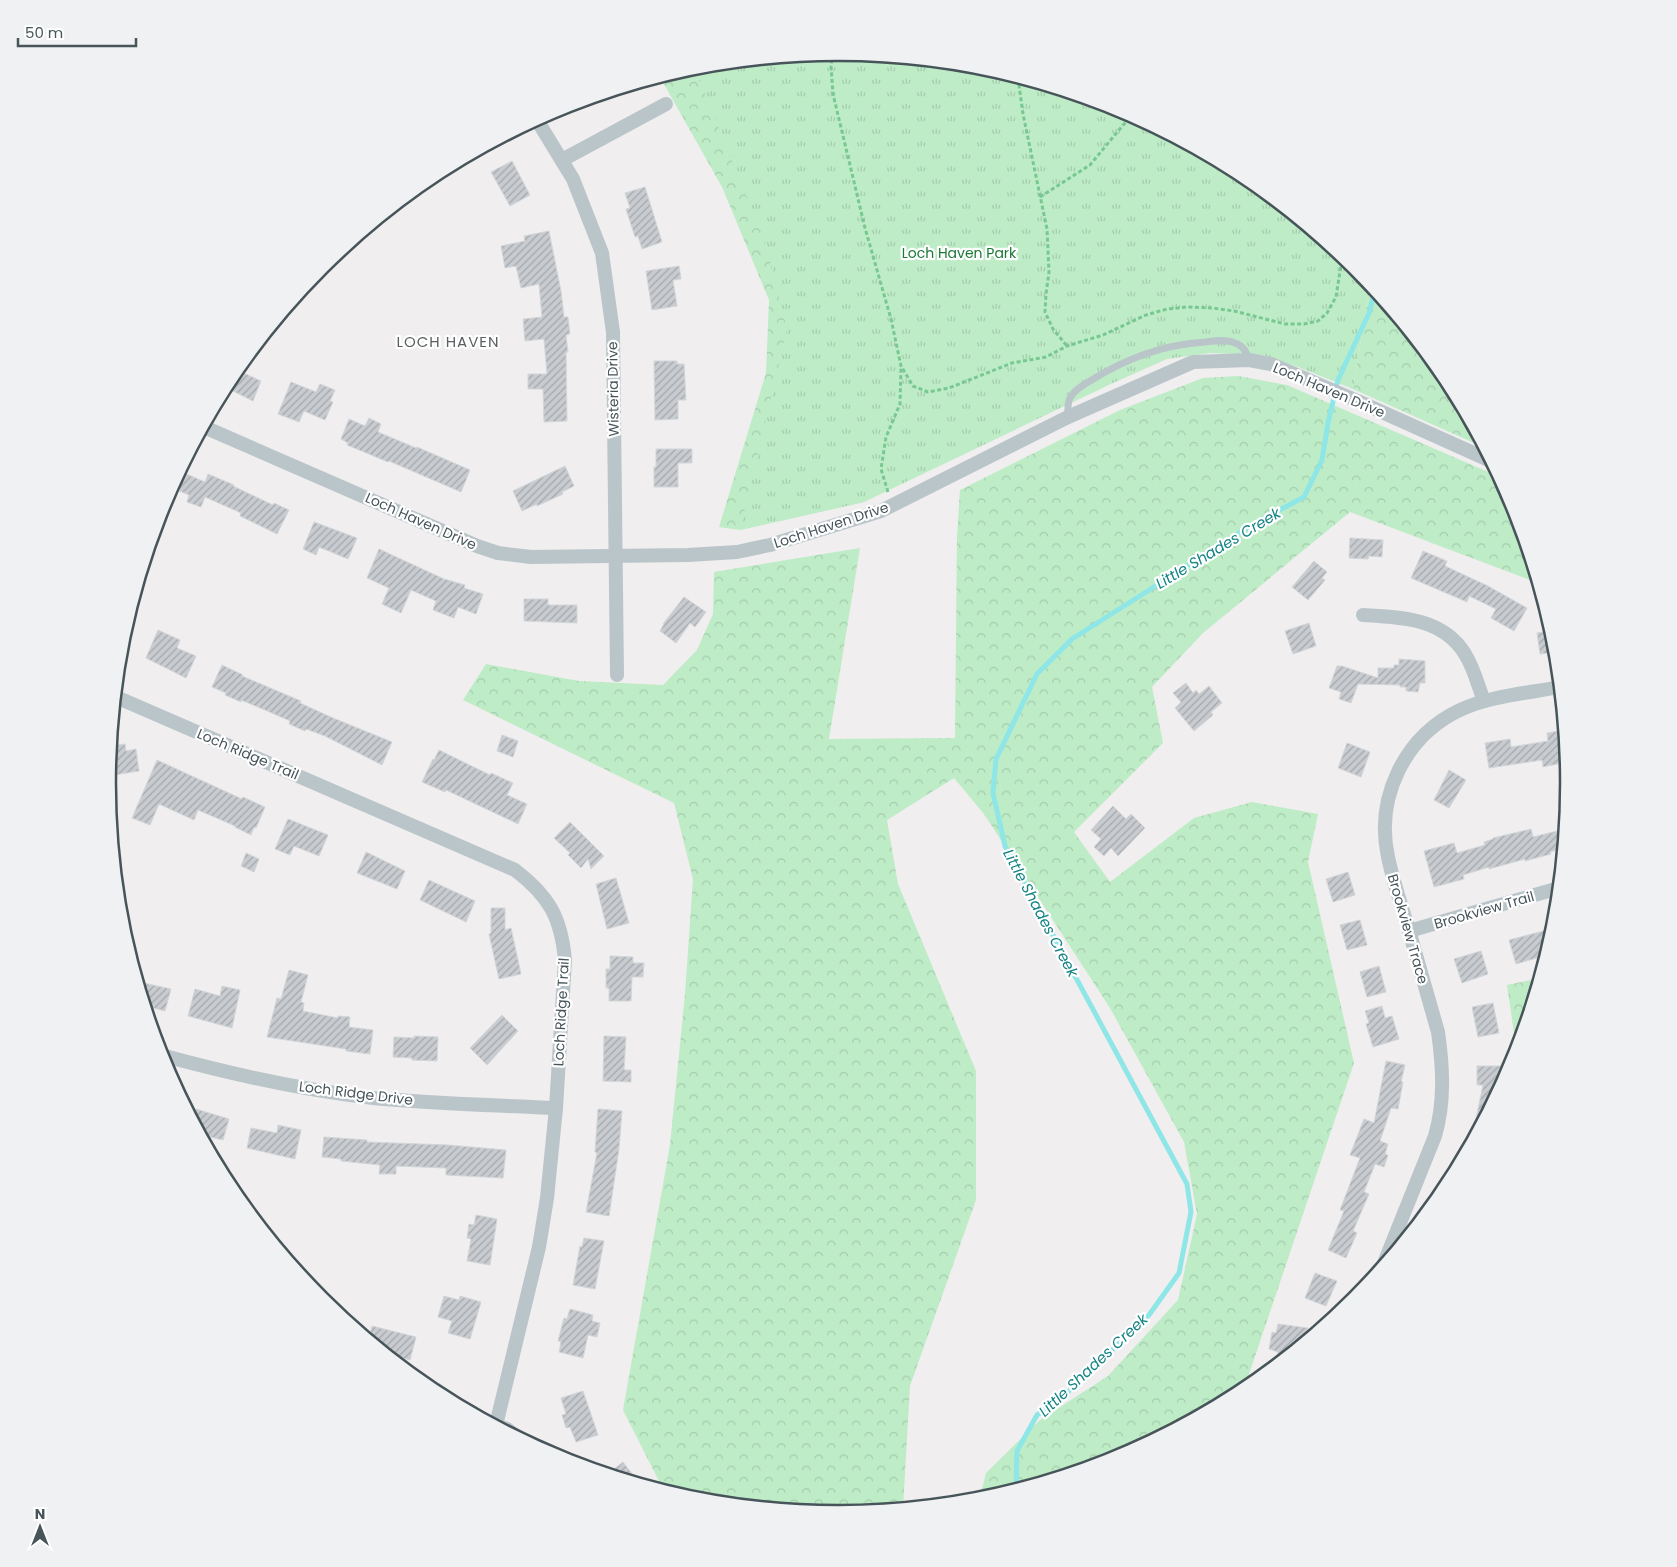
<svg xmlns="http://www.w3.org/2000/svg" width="1677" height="1567" viewBox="0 0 1677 1567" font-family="Poppins,sans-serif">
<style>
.forest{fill:url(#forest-crowns)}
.park{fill:url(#park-tufts)}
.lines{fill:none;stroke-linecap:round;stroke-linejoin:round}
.stream{stroke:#8ee6e7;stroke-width:5}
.building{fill:url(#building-hatch);stroke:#d2d6d9}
.path{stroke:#78c891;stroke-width:3;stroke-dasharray:4 2.5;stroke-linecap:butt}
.lane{stroke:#bac5ca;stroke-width:7}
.street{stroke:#bac5ca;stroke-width:14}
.labels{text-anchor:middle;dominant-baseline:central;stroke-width:4.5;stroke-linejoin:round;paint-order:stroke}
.park-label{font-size:14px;fill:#1c7837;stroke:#fff}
.street-label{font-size:14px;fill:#47555a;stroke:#fff}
.neighbourhood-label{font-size:15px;letter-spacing:1px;fill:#5b6062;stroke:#fff}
.water-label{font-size:15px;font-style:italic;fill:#138384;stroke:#fff}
.rim{fill:none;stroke:#47555a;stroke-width:2.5}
</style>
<defs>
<pattern id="forest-crowns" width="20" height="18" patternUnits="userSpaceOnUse" patternTransform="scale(1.25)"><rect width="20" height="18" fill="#beecc7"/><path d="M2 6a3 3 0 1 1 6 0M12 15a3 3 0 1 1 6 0" fill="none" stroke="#a5ccad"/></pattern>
<pattern id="park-tufts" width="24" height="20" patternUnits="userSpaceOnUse" patternTransform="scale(1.25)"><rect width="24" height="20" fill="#beecc7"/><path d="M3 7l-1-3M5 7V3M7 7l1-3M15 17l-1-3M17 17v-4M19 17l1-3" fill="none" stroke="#a5ccad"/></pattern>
<pattern id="building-hatch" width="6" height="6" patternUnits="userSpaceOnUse" patternTransform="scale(1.25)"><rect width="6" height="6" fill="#c8ccd0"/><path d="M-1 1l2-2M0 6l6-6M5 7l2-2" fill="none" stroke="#a4a8ac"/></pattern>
</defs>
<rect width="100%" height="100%" fill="#f0eeee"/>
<g class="forest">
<path d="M696,66L839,310L864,502L740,530L719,527L766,373L769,300L722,187L660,77Z"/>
<path d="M1370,284L1446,378L1483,447L1353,389Z"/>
<path d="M1238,376L1287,385L1500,477L1514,504L1538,583L1350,512L1203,633L1152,687L1163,743L1074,832L1110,882L1194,818L1252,802L1318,814L1308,862L1354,1063L1243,1392L1118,1459L979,1501L986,1473L1040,1420L1108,1376L1178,1300L1197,1214L1184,1142L1110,1008L984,814L954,778L887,820L898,884L976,1071V1200L910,1386L903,1508L838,1514L696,1500L664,1491L623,1410L670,1145L685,994L693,879L674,803L463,700L486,664L579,681L663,685L697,650L713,614L714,572L860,548L829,739L955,738L957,536L960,490L1120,410L1203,378Z"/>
<path d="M1540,978L1517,1053L1507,985Z"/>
</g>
<path class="park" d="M839,53L981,67L1119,108L1245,176L1356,267L1370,284L1353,389L1298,367L1263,355L1210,353L1167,359L1113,383L864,502L740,530L787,330L765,242L694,67Z"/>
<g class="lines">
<path class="stream" d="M1016,1490L1017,1451L1037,1415L1067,1393L1149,1315L1179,1273L1191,1212L1187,1184L1005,846L993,793L996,759L1037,674L1072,639L1250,526L1304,497L1322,460L1328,423L1338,380L1369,313L1375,290"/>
</g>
<g class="building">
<path d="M512,161L530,195L510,206L491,172Z"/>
<path d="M645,187L662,242L642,249L638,236L635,237L626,209L630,208L625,193Z"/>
<path d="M549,231L561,291L564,317H568L570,334L566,335L568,352H566L567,421L544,422L543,389H528V374H547L544,339L525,341L523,319L542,317L539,284L521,288L516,266L505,268L501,246L525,241L524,236Z"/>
<path d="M679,266L681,279L673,280L677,306L652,310L646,271Z"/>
<path d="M654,361H677V364H684L686,400H678V419L655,420Z"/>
<path d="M237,370L261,381L253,401L225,387Z"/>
<path d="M291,382L316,392L320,384L335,390L330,401L333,402L325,420L304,411L299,422L278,414Z"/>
<path d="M369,418L381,424L378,432L416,448L417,447L470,470L461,492L389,461L388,462L347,445L348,443L341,439L349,419L365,426Z"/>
<path d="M656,449H692V463H678V487H654V467H656Z"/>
<path d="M565,466L574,486L562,492L563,494L537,506V504L522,511L513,491Z"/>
<path d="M182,472L205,482L208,474L234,485L233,486L273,505L274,503L289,510L277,534L240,516L241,513L205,497L201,507L187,502L189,495L175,489Z"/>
<path d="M314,522L357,538L348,559L319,547L316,555L303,549Z"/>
<path d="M1350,538L1383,540L1382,557L1369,556L1368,559L1349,558Z"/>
<path d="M379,549L444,579L465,585L464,588L483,594L476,614L458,607L454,618L433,610L436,601L411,590L401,613L382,604L389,588L367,578Z"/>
<path d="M1423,551L1447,561L1445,566L1488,586L1527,608L1514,631L1491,618L1496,609L1469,596L1467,602L1411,578Z"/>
<path d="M1314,561L1327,572L1322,578L1325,580L1308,600L1292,587Z"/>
<path d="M684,597L706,612L695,627L690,623L676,643L660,631L664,624H663Z"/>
<path d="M524,599H548V605H577V623L524,621Z"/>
<path d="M1309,623L1316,646L1293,654L1285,631Z"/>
<path d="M158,630L180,640L177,648L196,656L186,678L146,658Z"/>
<path d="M1552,631L1557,652L1540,654L1537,633Z"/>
<path d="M1399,659L1425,661V683H1420L1418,692L1406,691V687H1400V685L1358,684L1351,703L1339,699L1341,692L1329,688L1337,666H1342L1378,678V668H1394V665H1399Z"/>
<path d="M222,665L243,675L242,676L301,701L300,703L333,718L392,742L382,765L325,736L306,729L305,731L289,724L290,721L265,710L241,700V702L225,695L226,693L212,687Z"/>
<path d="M1186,683L1193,693L1196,690L1199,694L1209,686L1222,703L1211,712L1213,715L1194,731L1175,708L1181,702L1173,693Z"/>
<path d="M1564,730L1567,762L1543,767L1542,760L1489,768L1485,743L1510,739L1511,747L1548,741L1547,733Z"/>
<path d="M502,735L518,741L513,757L497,751Z"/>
<path d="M1347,743L1370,752L1361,777L1338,768Z"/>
<path d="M125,744L126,751L136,749L139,771L108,776L111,746Z"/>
<path d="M439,750L490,775L491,773L513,783L507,795L527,804L518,824L446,790L445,792L422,782L433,759L434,760Z"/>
<path d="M157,760L242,799L243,797L265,807L256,828L254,827L251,835L235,827V826L198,810L194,820L159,804L150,825L132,818Z"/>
<path d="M1449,770L1466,780L1449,808L1434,800Z"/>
<path d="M1113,806L1126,819L1131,814L1145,828L1118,856L1111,848L1104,856L1094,847L1101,839L1091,830Z"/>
<path d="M288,819L328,835L319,856L294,846L290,855L275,849Z"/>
<path d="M570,822L604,856L591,869L588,859L581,868L568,855L570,853L554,838Z"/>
<path d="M1531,829L1533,837L1565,829L1563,848L1550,852L1551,854L1525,861V859L1489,869V867L1463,875L1464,879L1434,887L1424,851L1454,843L1457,853L1485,845L1484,842L1493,839V838Z"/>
<path d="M366,852L405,871L397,889L357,873Z"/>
<path d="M246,853L259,859L254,872L241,866Z"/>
<path d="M1348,872L1355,895L1333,902L1326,879Z"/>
<path d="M616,878L629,923L607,929L596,884Z"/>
<path d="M429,880L475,901L466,922L420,900Z"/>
<path d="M491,908H505V930L511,928L521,974L499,979L489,934L491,933Z"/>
<path d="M1360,920L1367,945L1347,950L1340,925Z"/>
<path d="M1555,928L1547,955L1516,964L1509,940Z"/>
<path d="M1481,951L1488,974L1462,983L1454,959Z"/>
<path d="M610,956L633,957V963H644L643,977H632L631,1001H609V988H606V969H610Z"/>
<path d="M1379,966L1386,992L1367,997L1360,972Z"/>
<path d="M289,970L308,975L301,1002L304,1003L303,1011L338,1018V1016L350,1017L349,1027L373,1030L370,1054L346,1051V1049L267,1037L277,998L281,999Z"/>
<path d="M139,982L171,989L165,1011L146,1006Z"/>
<path d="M222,986L240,990L232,1028L188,1016L195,989L220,996Z"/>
<path d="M1493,1003L1499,1033L1478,1037L1472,1007Z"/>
<path d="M1382,1006L1385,1018L1392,1016L1399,1039L1373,1047L1366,1024L1369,1023L1365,1011Z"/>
<path d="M502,1015L518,1031L487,1065L470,1048Z"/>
<path d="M414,1036L438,1037L437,1061L412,1060V1058L393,1057L394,1037L414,1038Z"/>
<path d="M604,1036L626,1037L624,1070H631V1082L603,1081Z"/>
<path d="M1386,1061L1405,1065L1401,1082H1403L1398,1109L1391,1108L1380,1141L1388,1144L1385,1154L1388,1155L1384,1167L1375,1164L1364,1192L1369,1194L1353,1231L1357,1233L1346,1258L1328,1250L1344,1211L1340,1210L1360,1158L1350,1155L1364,1119L1374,1123Z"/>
<path d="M1477,1066H1503V1084L1476,1134L1473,1133L1483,1085H1477Z"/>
<path d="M188,1109L195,1111L196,1109L229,1119L223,1140L202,1135Z"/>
<path d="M598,1109L622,1111L619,1149L609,1216L586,1212L597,1153L595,1152Z"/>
<path d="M278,1125L301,1130L295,1159L247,1148L251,1128L277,1133Z"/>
<path d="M324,1137L367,1140V1142L448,1145L506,1150L503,1178L446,1175V1168L396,1166V1174H379L380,1165L341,1161V1159L322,1157Z"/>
<path d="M476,1215L497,1219L490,1265L467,1261L471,1239L467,1238L469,1224L474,1225Z"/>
<path d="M584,1238L604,1241L595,1289L573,1285L580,1246L582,1247Z"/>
<path d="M1315,1273L1337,1281L1326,1306L1305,1298Z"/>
<path d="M444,1296L459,1300L460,1296L481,1302L470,1339L448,1333L452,1321L438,1317Z"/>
<path d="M570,1309L593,1315L592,1321L600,1323L597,1337L588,1335L583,1358L559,1352L561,1342L558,1341L564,1318L567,1319Z"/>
<path d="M1278,1324L1308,1328L1306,1341L1277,1365L1278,1352L1269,1349L1272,1332L1276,1333Z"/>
<path d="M372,1326L416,1337L410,1360L386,1353L369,1339Z"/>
<path d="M583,1391L598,1435L576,1442L570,1427L566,1428L562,1415L566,1414L561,1398Z"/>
<path d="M623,1462L639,1483L608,1474Z"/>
</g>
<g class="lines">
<g class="path">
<path d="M833,53L831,66L833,94L865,228L891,319L901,366L913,386L928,392L949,388L1012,363L1046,357L1067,346L1103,335L1146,315L1167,309L1187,307L1212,308L1234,311L1285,324H1304L1318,321L1327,313L1336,297L1341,265V255"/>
<path d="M1018,78L1023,114L1047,229L1049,272L1046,294L1045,312L1053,329L1067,346"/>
<path d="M1040,197L1090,165L1124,124L1135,117"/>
<path d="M888,492L881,469L886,437L900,404L901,368"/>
</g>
<path class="lane" d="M1068,417C1068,411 1067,404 1070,398C1074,390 1083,385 1090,381C1127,358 1162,345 1205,342C1215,341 1226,339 1235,343C1244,346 1246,352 1249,360"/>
<g class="street">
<path d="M537,120L573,179L602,253L613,332L617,675"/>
<path d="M562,160L666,104"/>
<path d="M204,427L477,546L498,553L531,557L688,555L737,552L770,545L881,511L1068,417L1193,362L1249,360L1271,364L1362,403L1491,461"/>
<path d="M1363,615C1401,617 1443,618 1465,654C1474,668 1478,686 1484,701"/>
<path d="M116,697L515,870C549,896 561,917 565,960L556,1108L547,1198L539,1247L496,1425"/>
<path d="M1409,931L1559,888"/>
<path d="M161,1055C231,1074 301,1090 373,1098C434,1104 495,1105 556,1108"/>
<path d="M1382,1268L1435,1136C1445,1102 1443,1067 1438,1032C1428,997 1418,962 1408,927C1401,904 1393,881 1388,857C1375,797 1405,736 1460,710C1489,696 1529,693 1560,687"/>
<path d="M494,1424L507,1429L517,1437"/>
</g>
</g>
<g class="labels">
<g class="park-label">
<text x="959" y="253">Loch Haven Park</text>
</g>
<g class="street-label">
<text transform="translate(613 389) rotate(-91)">Wisteria Drive</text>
<text transform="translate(1329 390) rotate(23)">Loch Haven Drive</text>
<text transform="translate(421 521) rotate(24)">Loch Haven Drive</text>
<text transform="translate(831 525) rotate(-18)">Loch Haven Drive</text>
<text transform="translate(248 754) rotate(23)">Loch Ridge Trail</text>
<text transform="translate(1484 910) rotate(-16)">Brookview Trail</text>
<text transform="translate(1408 929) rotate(74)">Brookview Trace</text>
<text transform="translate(561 1012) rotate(-87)">Loch Ridge Trail</text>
<text transform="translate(356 1093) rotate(7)">Loch Ridge Drive</text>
</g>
<g class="neighbourhood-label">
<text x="448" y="341">LOCH HAVEN</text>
</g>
<g class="water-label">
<text transform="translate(1218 548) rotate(-31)">Little Shades Creek</text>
<text transform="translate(1041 913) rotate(62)">Little Shades Creek</text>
<text transform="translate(1093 1365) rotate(-43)">Little Shades Creek</text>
</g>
</g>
<path d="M0 0H1677V1567H0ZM116 783a722 722 0 1 1 1444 0a722 722 0 1 1-1444 0Z" fill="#f0f1f2" fill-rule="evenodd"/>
<path class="rim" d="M116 783a722 722 0 1 1 1444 0a722 722 0 1 1-1444 0Z"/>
<g transform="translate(40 1527)" stroke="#ffffff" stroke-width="4" paint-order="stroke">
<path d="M0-4L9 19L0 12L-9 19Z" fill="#47555a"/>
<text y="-8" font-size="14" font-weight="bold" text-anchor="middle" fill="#47555a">N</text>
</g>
<path d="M18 38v8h118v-8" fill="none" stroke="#47555a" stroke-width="2.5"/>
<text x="25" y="38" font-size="15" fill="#47555a" stroke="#ffffff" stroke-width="4" paint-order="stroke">50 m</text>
</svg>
